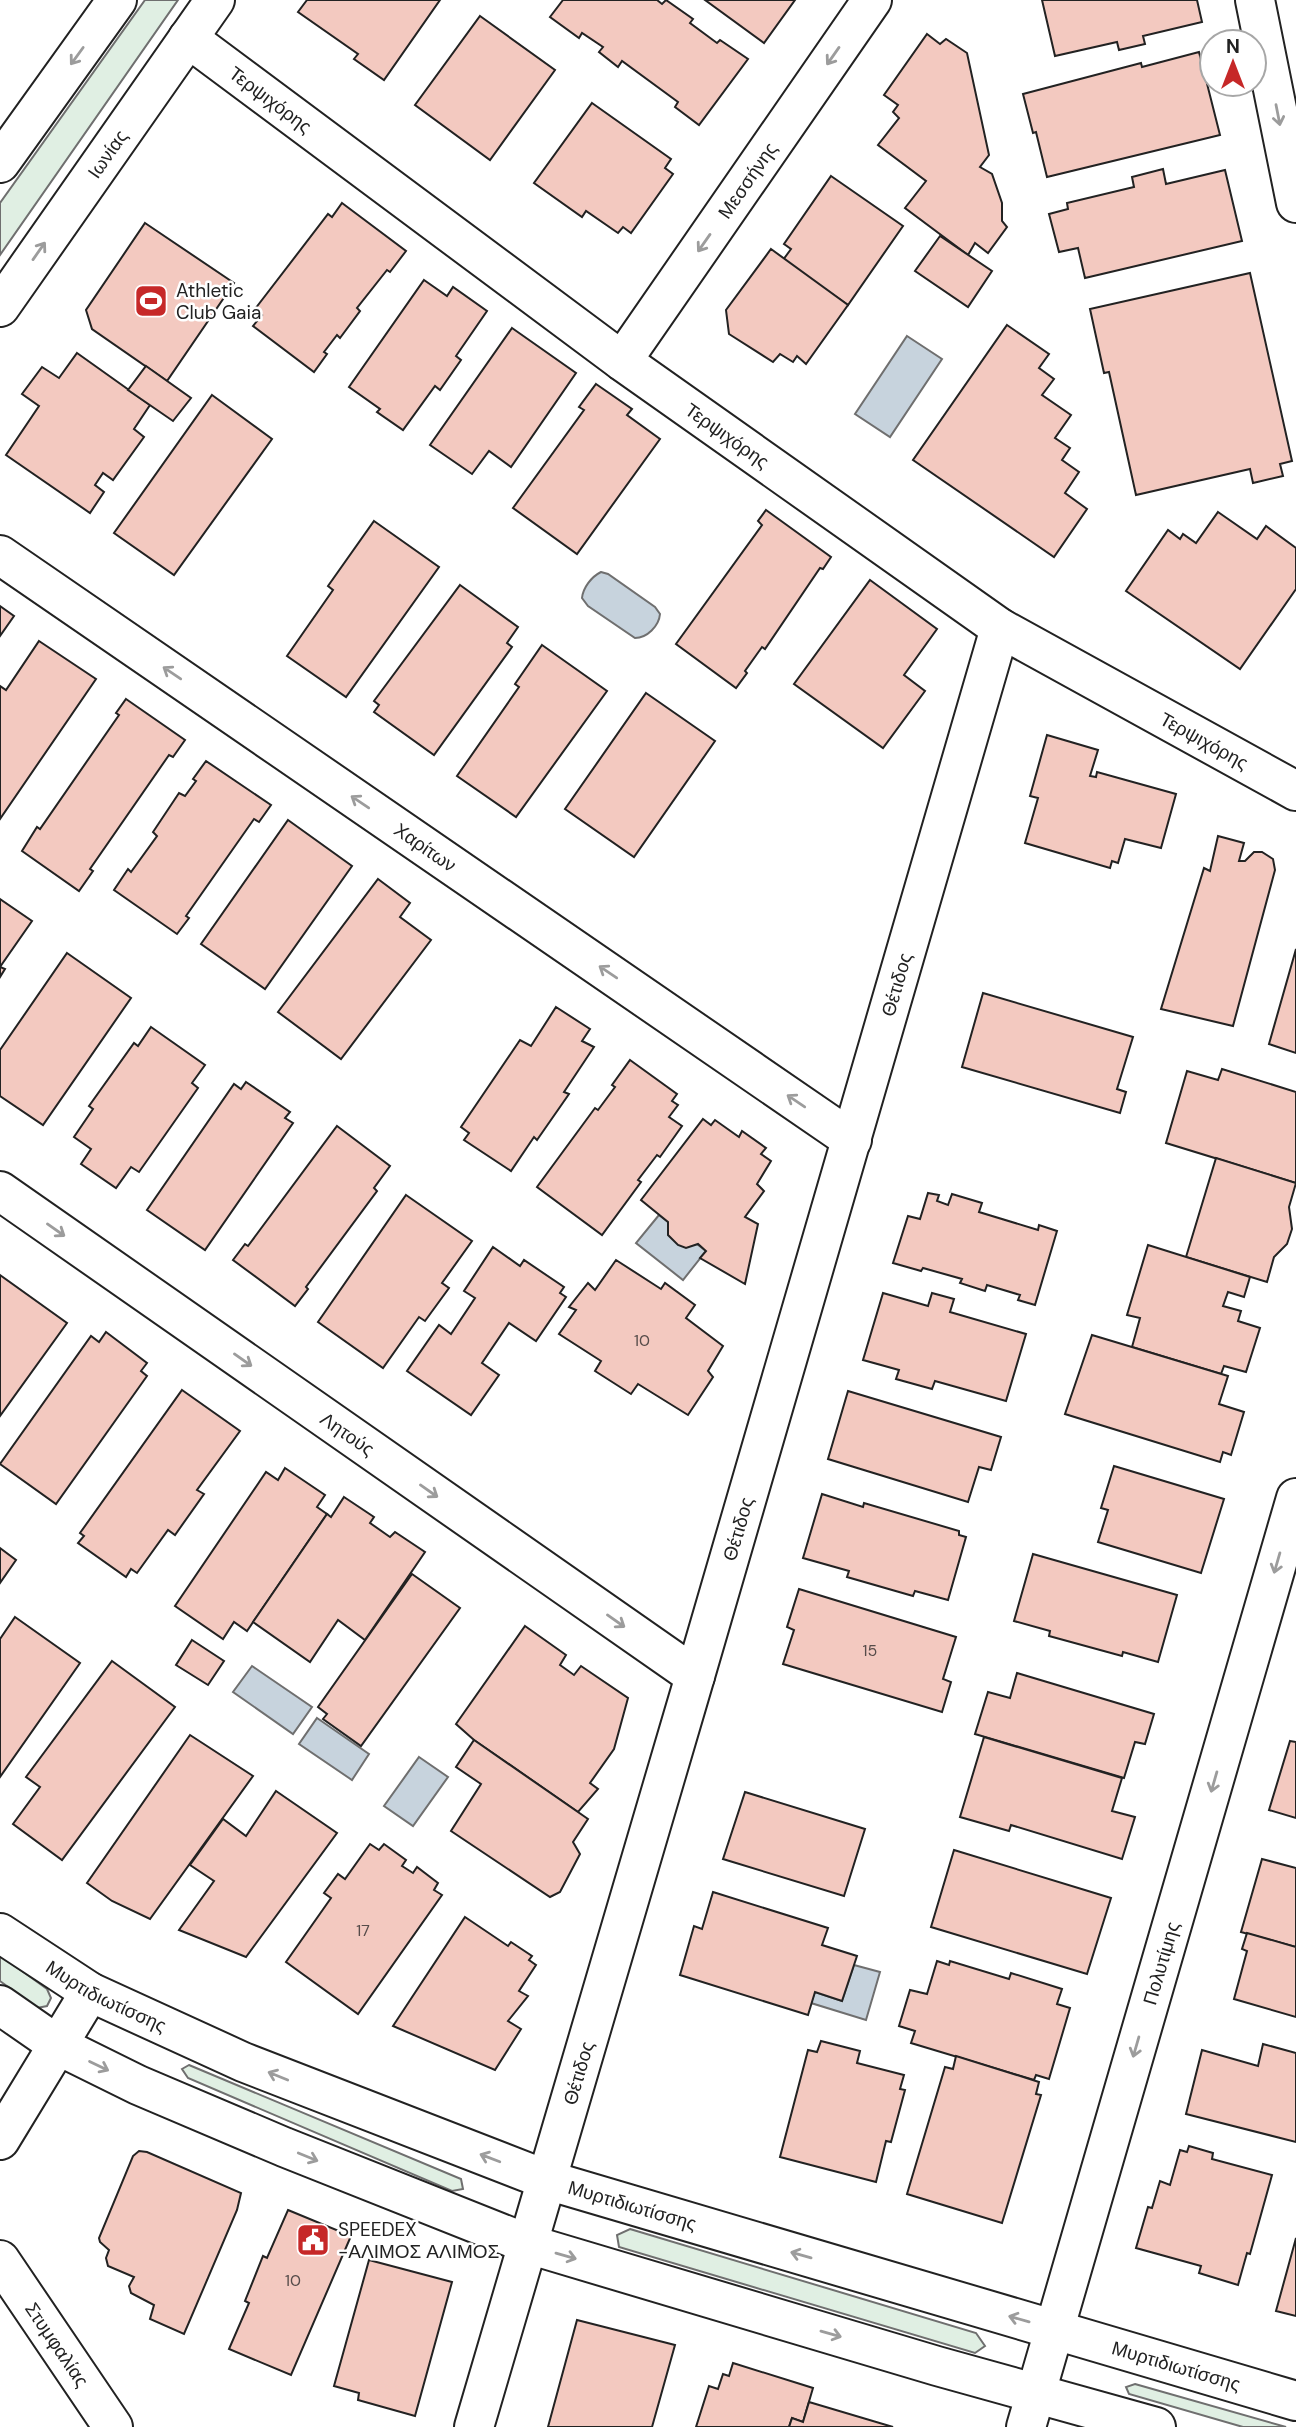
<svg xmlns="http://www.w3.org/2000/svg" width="1296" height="2427" viewBox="0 0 1296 2427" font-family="'DM Sans',sans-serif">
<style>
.green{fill:#e0efe3;stroke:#6f6f6f;stroke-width:2}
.water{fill:#c7d3dd;stroke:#6f6f6f;stroke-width:2}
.building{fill:#f3c9c0;stroke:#222;stroke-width:2}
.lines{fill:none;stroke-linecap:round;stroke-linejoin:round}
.street-casing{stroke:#222;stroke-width:42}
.secondary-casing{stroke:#222;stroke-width:42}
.street{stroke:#fff;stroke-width:38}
.secondary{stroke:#fff;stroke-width:38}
.oneway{stroke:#9c9c9c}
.labels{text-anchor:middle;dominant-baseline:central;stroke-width:5;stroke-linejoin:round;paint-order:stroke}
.number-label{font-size:16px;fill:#564c4a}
.street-label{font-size:19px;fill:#222;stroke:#fff}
.poi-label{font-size:19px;fill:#222;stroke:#fff;text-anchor:start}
</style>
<rect width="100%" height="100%" fill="#fff"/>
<g class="green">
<path d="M145,0H178L0,255V203Z"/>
<path d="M0,1955L47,1989L51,1998L47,2006L37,2008L0,1981Z"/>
<path d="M189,2065L461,2179L463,2189L452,2191L188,2078L182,2069Z"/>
<path d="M630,2229L976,2333L985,2346L975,2353L619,2247L617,2235Z"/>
<path d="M1135,2384L1286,2427H1243L1129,2394L1126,2387Z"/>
</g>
<g class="water">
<path d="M907,336L942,359L890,437L855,414Z"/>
<path d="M601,572L608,574L655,607L660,614C659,626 647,638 635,638L588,606L582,598C583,588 591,577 601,572Z"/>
<path d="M659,1215L706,1251L683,1280L636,1243Z"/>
<path d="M252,1666L312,1707L293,1734L233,1692Z"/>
<path d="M317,1718L369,1754L352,1780L299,1744Z"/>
<path d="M419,1757L448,1777L413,1826L384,1806Z"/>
<path d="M854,1965L880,1972L866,2020L811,2003L815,1992L842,2001Z"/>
</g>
<g class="building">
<path d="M307,0H440L384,80L354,59L358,54L298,12Z"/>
<path d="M563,0H657L662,4L666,0L693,19L690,23L717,43L720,40L748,59L699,125L675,107L678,102L622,61L618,67L599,52L603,47L582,33L579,38L550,17Z"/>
<path d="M705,0H795L764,43Z"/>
<path d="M1042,0H1197L1202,22L1143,36L1145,44L1119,50L1117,42L1055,56Z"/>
<path d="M480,16L555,70L490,160L415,105Z"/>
<path d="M927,34L940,44L946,39L967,53L989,155L980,167L992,174L1002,203V221L1007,227L988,253L975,243L968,255L905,208L926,181L878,145L899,118L893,112L898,105L884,95Z"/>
<path d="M1199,52L1220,135L1047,177L1036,132L1033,133L1023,94L1141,63L1142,67Z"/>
<path d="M592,103L671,159L665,168L673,174L631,233L623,227L618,233L586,211L582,217L534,183Z"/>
<path d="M1163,169L1166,184L1225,170L1242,241L1085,278L1078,248L1059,252L1049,214L1068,209L1067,203L1134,187L1132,177Z"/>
<path d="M831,176L903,226L848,305L783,260L791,249L784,244Z"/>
<path d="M342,203L406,251L390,272L387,270L357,308L360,311L340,338L337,335L324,352L327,354L314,372L253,326L262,315L255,309L328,214L332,217Z"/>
<path d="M145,223L234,283L167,381L92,329L86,310Z"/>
<path d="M940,236L992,271L968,307L915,271Z"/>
<path d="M771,249L848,305L806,364L797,356L793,362L780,354L773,362L729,334L726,310Z"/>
<path d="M1250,273L1292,461L1280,464L1283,476L1253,483L1250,469L1136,495L1109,372L1104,373L1090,309Z"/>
<path d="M424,280L447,296L453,287L487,311L456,356L461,360L440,390L435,386L403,430L377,412L380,409L349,387Z"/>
<path d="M1007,325L1049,354L1039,368L1054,379L1042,395L1071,415L1055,438L1070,448L1062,460L1079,472L1065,493L1087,509L1054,557L913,460Z"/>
<path d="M512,328L576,373L511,467L489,451L472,474L430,445Z"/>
<path d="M77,353L150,405L134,429L144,437L113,480L103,473L95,485L104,492L90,513L6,455L39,406L22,394L42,367L59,378Z"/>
<path d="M146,366L191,398L173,421L128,390Z"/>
<path d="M596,384L632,409L627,415L660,439L577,554L513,508L584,410L579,407Z"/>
<path d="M212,395L272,439L174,575L114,533Z"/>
<path d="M766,510L831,557L823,569L820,568L765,649L762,647L745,671L747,673L736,688L676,644L762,525L758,521Z"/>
<path d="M1218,512L1257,539L1266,526L1296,548V589L1240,669L1126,591L1168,530L1180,539L1183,534L1196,543Z"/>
<path d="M374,521L439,567L346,697L287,656L333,590L328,586Z"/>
<path d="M870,580L937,629L904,675L925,691L883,748L794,684Z"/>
<path d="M460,585L518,627L507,643L512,647L434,755L374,712L379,705L374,701Z"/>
<path d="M0,606L14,616L0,636Z"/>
<path d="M39,641L96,679L0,819V686L6,690Z"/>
<path d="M542,645L607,691L516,817L457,776L519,687L515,684Z"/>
<path d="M646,693L715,741L634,857L565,809Z"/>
<path d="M126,699L185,740L173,757L169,755L90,869L93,871L79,891L22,851L37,827L40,829L119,715L116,713Z"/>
<path d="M1047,735L1098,750L1090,776L1096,777L1097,772L1176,794L1161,848L1125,839L1118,863L1112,861L1110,868L1025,843L1038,798L1030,796Z"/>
<path d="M206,761L271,805L259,822L254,819L186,916L189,918L177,934L114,890L128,869L131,872L157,836L153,832L179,793L185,796L196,781L193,779Z"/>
<path d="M288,820L352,866L265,989L201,944Z"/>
<path d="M1218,836L1244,843L1239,861H1245L1254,852H1262L1273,859L1275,870L1233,1026L1161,1009L1204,868L1210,871Z"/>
<path d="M378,879L410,903L400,917L431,940L341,1059L278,1012Z"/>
<path d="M0,899L32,921L0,967L5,969L0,977Z"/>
<path d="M1296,949V1053L1269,1044Z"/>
<path d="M67,953L131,998L43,1125L0,1096V1050Z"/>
<path d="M983,993L1133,1037L1117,1089L1126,1092L1120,1113L962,1067Z"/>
<path d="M556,1007L590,1029L582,1041L594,1047L564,1092L569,1094L537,1140L534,1137L511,1171L464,1140L469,1133L461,1127L520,1040L531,1046Z"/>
<path d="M151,1027L205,1065L192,1083L198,1088L139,1172L131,1167L116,1188L81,1164L91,1149L74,1137L93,1109L89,1106L134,1043L138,1046Z"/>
<path d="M630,1060L677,1094L672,1101L678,1105L669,1117L682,1126L660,1157L657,1155L638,1180L641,1182L602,1235L537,1187L595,1108L598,1110L615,1087L612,1085Z"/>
<path d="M1222,1069L1296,1092V1183L1166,1143L1187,1071L1218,1080Z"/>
<path d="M246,1082L290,1112L285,1118L293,1123L205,1250L147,1210L234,1084L241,1089Z"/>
<path d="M703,1119L711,1125L715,1120L739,1137L742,1131L766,1148L761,1154L771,1161L757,1184L764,1191L745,1217L758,1224L745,1284L700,1258L706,1251L698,1244L686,1248L678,1245L668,1235V1222L641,1200Z"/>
<path d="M337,1126L390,1166L374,1188L377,1191L306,1287L308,1289L295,1306L233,1260L245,1244L248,1246Z"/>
<path d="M1216,1158L1296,1183L1289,1207L1292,1229L1287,1244L1274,1257L1267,1282L1186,1257Z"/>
<path d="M928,1193L939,1195L937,1201L948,1205L952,1194L982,1203L979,1212L1038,1230L1039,1225L1057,1231L1035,1305L1018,1300L1020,1295L987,1285L985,1291L960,1283L962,1279L923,1268L921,1271L893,1263L908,1216L920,1219Z"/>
<path d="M406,1195L472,1241L442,1283L449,1288L425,1321L419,1317L383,1368L318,1322Z"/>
<path d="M1148,1245L1250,1277L1244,1297L1228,1292L1223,1306L1241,1311L1238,1321L1260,1328L1246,1372L1224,1366L1221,1374L1132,1347L1140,1318L1127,1315Z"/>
<path d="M493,1247L520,1266L524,1260L564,1287L560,1293L566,1297L536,1341L509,1323L482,1363L499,1375L471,1415L407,1371L439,1325L451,1334L475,1298L464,1291Z"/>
<path d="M616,1260L661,1289L665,1283L695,1305L686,1318L723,1346L708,1371L713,1377L688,1415L638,1384L631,1394L595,1371L601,1361L559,1334L576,1310L569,1307L588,1283L595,1290Z"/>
<path d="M0,1275L67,1323L0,1416Z"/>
<path d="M883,1293L928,1306L932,1293L954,1299L950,1312L1026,1334L1006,1401L935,1381L932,1389L896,1379L899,1370L863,1360Z"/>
<path d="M106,1332L147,1363L141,1371L147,1376L56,1504L0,1464L91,1336L99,1342Z"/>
<path d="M1092,1335L1228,1376L1219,1404L1244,1412L1231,1455L1223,1452L1220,1462L1065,1414Z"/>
<path d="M182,1390L240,1431L197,1490L204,1494L175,1535L168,1530L137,1573L131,1569L126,1577L78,1543L84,1536L80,1533Z"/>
<path d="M848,1391L1001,1437L991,1470L979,1467L968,1502L828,1459Z"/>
<path d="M1114,1466L1224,1499L1201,1573L1098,1542L1108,1510L1101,1508Z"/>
<path d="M285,1468L325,1495L317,1507L327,1514L247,1631L234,1622L223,1639L175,1606L266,1472L278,1480Z"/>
<path d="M822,1494L863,1507L864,1503L959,1531V1535L966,1537L948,1600L915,1591L913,1596L847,1577L849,1571L803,1558Z"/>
<path d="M344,1497L374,1517L370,1523L390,1537L395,1532L425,1552L365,1640L338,1620L310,1662L253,1622L327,1514L331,1517Z"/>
<path d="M0,1548L16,1560L0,1583Z"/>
<path d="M1033,1554L1177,1595L1158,1662L1123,1652L1122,1656L1049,1636L1050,1631L1014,1621Z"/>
<path d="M412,1574L460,1608L361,1746L323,1719L327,1714L318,1707Z"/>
<path d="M799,1589L956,1637L943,1679L951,1682L942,1712L783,1664L794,1630L787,1627Z"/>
<path d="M15,1617L80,1663L0,1777V1639Z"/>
<path d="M525,1626L566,1655L560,1665L574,1675L581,1666L628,1698L614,1749L590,1783L598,1789L578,1812L474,1740L456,1724Z"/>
<path d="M192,1640L224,1661L208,1685L176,1665Z"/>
<path d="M112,1661L175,1707L62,1860L13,1824L40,1787L26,1777Z"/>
<path d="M1017,1673L1154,1714L1145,1744L1135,1742L1124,1778L975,1734L988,1692L1010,1698Z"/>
<path d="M190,1735L253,1776L150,1919L112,1901L87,1883Z"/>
<path d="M984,1737L1122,1778L1112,1811L1135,1817L1122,1859L1011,1825L1009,1831L960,1817Z"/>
<path d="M474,1740L588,1819L573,1842L580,1854L560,1892L550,1897L451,1831L481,1784L456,1767Z"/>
<path d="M1290,1741L1296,1742V1818L1269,1810Z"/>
<path d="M276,1791L337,1833L246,1957L179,1930L214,1881L190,1865L223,1819L246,1836Z"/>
<path d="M745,1792L865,1829L844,1896L723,1859Z"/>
<path d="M370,1844L379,1850L384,1844L406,1860L402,1866L413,1873L417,1867L438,1883L434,1890L442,1895L358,2014L286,1962L331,1898L324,1893L338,1874L345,1879Z"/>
<path d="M954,1850L1111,1898L1087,1974L931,1927Z"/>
<path d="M1262,1859L1296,1868V1947L1241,1932Z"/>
<path d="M713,1892L828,1928L822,1945L857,1956L842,2001L815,1992L808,2015L680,1975L694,1926L702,1929Z"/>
<path d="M465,1917L508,1946L511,1942L532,1956L529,1960L536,1965L519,1991L528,1996L508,2021L521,2029L495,2070L393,2026Z"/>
<path d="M1247,1933L1296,1947V2017L1234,1999L1247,1951L1242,1949Z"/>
<path d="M937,1961L949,1965L950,1961L1009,1979L1011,1973L1062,1989L1057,2004L1070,2008L1049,2079L1036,2075L1034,2080L911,2043L915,2031L899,2026L910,1990L927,1994Z"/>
<path d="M821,2041L860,2051L857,2063L904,2075L900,2089L905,2090L891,2142L886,2141L876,2182L780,2157L808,2050L817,2052Z"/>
<path d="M1263,2044L1296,2053V2142L1186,2114L1202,2050L1258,2066Z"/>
<path d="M956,2056L1039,2082L1036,2094L1041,2095L1002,2223L907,2194L945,2067L953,2069Z"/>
<path d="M1189,2146L1213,2153L1212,2159L1272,2175L1250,2254L1247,2253L1238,2285L1199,2273L1201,2266L1136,2248L1148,2207L1152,2208L1160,2181L1170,2185L1180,2150L1187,2152Z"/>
<path d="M139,2151L147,2152L241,2193L237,2210L184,2334L150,2319L154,2305L131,2293L129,2286L134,2277L108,2266L106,2258L109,2250L100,2242L99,2238L133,2156Z"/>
<path d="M288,2210L351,2236L291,2375L229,2349L249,2303L245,2301L263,2256L267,2258Z"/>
<path d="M1296,2238V2316L1276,2311Z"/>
<path d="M369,2260L452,2282L415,2416L358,2400L359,2393L334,2386Z"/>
<path d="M577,2320L675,2345L652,2427H548Z"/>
<path d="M733,2363L813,2388L803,2422L792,2418L789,2427H696L709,2386L718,2389L723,2374L729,2376Z"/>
<path d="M809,2402L893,2427H789L792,2418L803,2422Z"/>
</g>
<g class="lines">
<defs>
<g id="street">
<path d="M1255,0L1296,203"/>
<path id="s1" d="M188,38L622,361L1000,628L1296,791"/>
<path id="s2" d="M622,361L872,0"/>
<path id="s3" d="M0,555L852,1140"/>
<path id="s4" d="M0,1191L695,1676"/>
<path d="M0,2140L90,1992"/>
<path id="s5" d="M0,2260L113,2427"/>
<path id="s6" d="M474,2427L695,1676L1000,628"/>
<path id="s7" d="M1026,2427L1296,1498"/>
</g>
<g id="secondary">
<path d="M0,163L117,0"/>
<path id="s8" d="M0,307L215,0"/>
<path id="s9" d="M0,1933L90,1992L243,2062L547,2180L1296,2401"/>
<path d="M0,2005L59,2046L138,2085L284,2147L528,2244L937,2366L1156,2427"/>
</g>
</defs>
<use href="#street" class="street-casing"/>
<use href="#secondary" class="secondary-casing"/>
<use href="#street" class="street"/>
<use href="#secondary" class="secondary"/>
</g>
<defs><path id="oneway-shaft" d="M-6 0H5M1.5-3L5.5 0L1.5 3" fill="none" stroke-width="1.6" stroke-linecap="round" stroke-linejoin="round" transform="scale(1.75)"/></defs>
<g class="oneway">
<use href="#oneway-shaft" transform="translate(77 56) rotate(126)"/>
<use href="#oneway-shaft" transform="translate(833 56) rotate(125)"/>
<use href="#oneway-shaft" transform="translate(1278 115) rotate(79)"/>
<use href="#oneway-shaft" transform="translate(704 243) rotate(125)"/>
<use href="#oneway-shaft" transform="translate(39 251) rotate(-55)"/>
<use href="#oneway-shaft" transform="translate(172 673) rotate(-146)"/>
<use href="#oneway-shaft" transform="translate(360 802) rotate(-146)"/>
<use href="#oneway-shaft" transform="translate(608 972) rotate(-146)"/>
<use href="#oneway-shaft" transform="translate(796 1101) rotate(-146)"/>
<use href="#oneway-shaft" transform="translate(56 1230) rotate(35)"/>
<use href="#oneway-shaft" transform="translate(243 1360) rotate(35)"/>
<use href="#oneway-shaft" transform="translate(429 1491) rotate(35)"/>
<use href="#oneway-shaft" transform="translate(1277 1563) rotate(106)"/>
<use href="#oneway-shaft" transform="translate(616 1621) rotate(35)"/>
<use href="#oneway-shaft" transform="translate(1214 1782) rotate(106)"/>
<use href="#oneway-shaft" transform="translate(1136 2047) rotate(106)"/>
<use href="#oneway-shaft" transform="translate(99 2066) rotate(26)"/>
<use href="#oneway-shaft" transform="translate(278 2076) rotate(-158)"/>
<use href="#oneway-shaft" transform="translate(308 2157) rotate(22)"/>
<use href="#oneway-shaft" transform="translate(490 2158) rotate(-159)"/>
<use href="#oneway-shaft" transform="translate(801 2255) rotate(-164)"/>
<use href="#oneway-shaft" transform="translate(566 2256) rotate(16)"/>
<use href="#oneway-shaft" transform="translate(1019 2319) rotate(-164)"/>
<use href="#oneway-shaft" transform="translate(831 2334) rotate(16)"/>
</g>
<defs>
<symbol id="stadium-square" viewBox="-11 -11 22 22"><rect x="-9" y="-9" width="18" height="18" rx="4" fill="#c62828" stroke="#fff"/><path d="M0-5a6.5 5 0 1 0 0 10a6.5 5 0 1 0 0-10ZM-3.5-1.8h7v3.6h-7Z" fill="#fff"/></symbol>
<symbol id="civic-square" viewBox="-11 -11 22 22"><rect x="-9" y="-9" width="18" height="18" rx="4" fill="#c62828" stroke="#fff"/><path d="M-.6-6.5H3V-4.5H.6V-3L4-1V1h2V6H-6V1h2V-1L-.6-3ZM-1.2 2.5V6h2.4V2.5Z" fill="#fff"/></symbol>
</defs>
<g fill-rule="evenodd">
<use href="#stadium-square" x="132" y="282" width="38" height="38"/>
<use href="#civic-square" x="294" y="2221" width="38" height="38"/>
</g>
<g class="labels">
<g class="number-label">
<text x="642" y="1340">10</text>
<text x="870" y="1650">15</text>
<text x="363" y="1930">17</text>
<text x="293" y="2280">10</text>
</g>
<g class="street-label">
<text stroke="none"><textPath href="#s1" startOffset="103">Τερψιχόρης</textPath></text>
<text stroke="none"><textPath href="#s8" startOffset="187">Ιωνίας</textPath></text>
<text stroke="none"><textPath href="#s2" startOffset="220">Μεσσήνης</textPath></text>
<text stroke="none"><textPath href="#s1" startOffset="670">Τερψιχόρης</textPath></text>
<text stroke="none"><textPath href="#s1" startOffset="1237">Τερψιχόρης</textPath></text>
<text stroke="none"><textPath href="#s3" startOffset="516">Χαρίτων</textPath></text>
<text stroke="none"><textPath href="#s6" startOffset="1503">Θέτιδος</textPath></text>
<text stroke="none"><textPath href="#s4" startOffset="424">Λητούς</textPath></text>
<text stroke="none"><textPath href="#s6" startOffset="936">Θέτιδος</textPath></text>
<text stroke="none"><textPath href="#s7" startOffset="483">Πολυτίμης</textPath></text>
<text stroke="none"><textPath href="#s9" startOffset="124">Μυρτιδιωτίσσης</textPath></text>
<text stroke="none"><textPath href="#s6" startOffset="369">Θέτιδος</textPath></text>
<text stroke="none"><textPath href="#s9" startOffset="691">Μυρτιδιωτίσσης</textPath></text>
<text stroke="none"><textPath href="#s5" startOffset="102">Στυμφαλίας</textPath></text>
<text stroke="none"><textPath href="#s9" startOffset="1258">Μυρτιδιωτίσσης</textPath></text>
</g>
<g class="poi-label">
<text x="176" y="290">Athletic<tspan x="176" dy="22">Club Gaia</tspan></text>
<text x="338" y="2229">SPEEDEX<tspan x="338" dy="22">-ΑΛΙΜΟΣ ΑΛΙΜΟΣ</tspan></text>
</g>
</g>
<g transform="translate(1233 63)"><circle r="33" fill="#ffffff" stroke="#a7a7a7" stroke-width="2"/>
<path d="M0-5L12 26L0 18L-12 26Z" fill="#c62828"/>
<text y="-10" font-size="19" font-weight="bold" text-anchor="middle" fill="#222222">N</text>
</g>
</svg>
